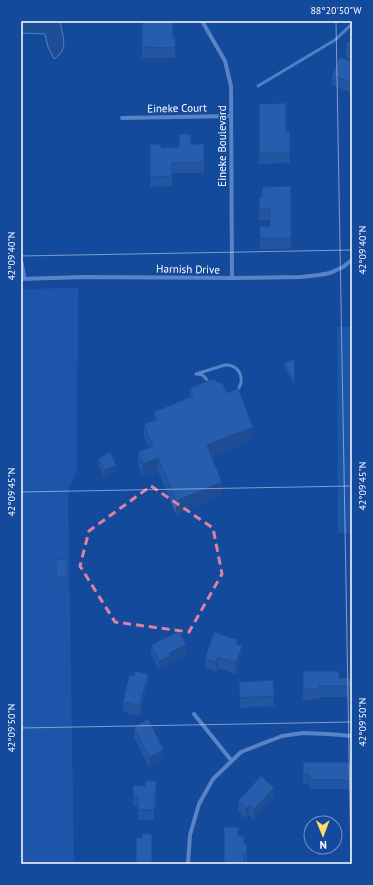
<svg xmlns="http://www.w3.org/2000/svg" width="373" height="885" viewBox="0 0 373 885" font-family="'PT Sans',sans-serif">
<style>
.green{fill:#2763ba}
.water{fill:#2c538f;stroke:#9cc2f6}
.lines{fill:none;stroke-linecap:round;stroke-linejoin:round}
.stream{stroke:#9cc2f6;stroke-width:3}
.lane{stroke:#aac8f3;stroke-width:3}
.street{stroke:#aac8f3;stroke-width:4}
.wall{fill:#3463a8}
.shaded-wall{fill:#2b5088}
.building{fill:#3d73c3;stroke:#2b5088}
.marked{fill:none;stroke:#dd80a5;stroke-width:3;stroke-dasharray:8 5;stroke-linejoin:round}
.ticks{fill:none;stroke:#fff;stroke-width:1;stroke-opacity:0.45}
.labels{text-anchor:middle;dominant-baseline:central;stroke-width:3;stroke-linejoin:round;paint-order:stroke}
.street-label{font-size:11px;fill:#fff;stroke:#144a9c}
.neatline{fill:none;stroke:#fff;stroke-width:1.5}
.ticks-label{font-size:10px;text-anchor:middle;fill:#fff}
</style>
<rect width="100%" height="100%" fill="#144a9c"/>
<g class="green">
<path d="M78,288L77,469L68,493L74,864H21V289Z"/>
<path d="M337,327H352V533H338Z"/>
</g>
<path class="water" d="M21,21H60C62,36 70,49 54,59L48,47L45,34L21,33Z"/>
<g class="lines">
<path class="stream" d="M258,86L335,40L352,24"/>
<g class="lane">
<path d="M21,257L25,279"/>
<path d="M225,365C245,364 247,392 228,394C209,395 212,381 202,375C200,374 198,374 196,374Z"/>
</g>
<g class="street">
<path d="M202,21L225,61L231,86L232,278"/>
<path d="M122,118L231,116"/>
<path d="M21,279L84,277L232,278L301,277L319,275L330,273L343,267L352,260"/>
<path d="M194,714L231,760"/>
<path d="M188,864L190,835L199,804L213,779L241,752L282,736L303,733L328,734L352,736"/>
</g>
</g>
<g class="wall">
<path d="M142,21L173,38H175V58H142Z"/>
<path d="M352,39V61L346,56V45Z"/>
<path d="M352,62V93L332,85V75Z"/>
<path d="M259,104L286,131H290V163L259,164Z"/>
<path d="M150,144L161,148L179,147L191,144H204V173H172V186L150,187Z"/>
<path d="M291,186V249H260V226H270V220H259V197H262Z"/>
<path d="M294,359L295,387L284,367V363Z"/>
<path d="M190,388L227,393L253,440L211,457L222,495L176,514L158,471L143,477L138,465V452L149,448L144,437V424L154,420V412L190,397Z"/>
<path d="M98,459L116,472L105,477L98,466Z"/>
<path d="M67,559V584H56V560Z"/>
<path d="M238,644L242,656L236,674L218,668L216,672L205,668V658Z"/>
<path d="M151,645L186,655L170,663V666L159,671L151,655Z"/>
<path d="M303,671L339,678H352V701H349V697H319V699L303,700Z"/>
<path d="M239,682L274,696V706L240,708Z"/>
<path d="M148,684L140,716L123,712V702Z"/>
<path d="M134,727L164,760L149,768L134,737Z"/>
<path d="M303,762L352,763V790L341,789H309V784H303Z"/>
<path d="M156,781V806H154V820H138V806H133V785L145,786Z"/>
<path d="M274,798L254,820L249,815L246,819L238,812V801Z"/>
<path d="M238,836L244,844H247V864H224Z"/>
</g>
<g class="shaded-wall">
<path d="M253,427V440L207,458V445Z"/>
<path d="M158,458V471L143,477V464Z"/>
<path d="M116,465V472L105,477V470Z"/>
<path d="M222,482V495L176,514V501Z"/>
<path d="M186,645V655L170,663V666L159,671V661L169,653Z"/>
<path d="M242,646V656L236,674V663Z"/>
<path d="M218,657V668L216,672V662Z"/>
<path d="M148,674V684L140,716V706Z"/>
<path d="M164,750V760L149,768V757Z"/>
<path d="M274,788V798L254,820V809Z"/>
<path d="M249,805V815L246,819V809Z"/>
</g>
<g class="building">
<path d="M142,21H173V38H175V48L142,47Z"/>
<path d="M352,39V51L346,45Z"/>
<path d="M340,57L352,62V83L332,75Z"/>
<path d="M286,103V131H290V153H259V104Z"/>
<path d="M179,134H191V144H204V162L172,163V176L150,177V144H161V148L179,147Z"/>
<path d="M291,186V238L260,239V226H270V209H259V197H262V187Z"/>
<path d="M294,359L295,383L284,363Z"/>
<path d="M212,379L223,384L227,393L238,388L253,427L207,445L222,482L176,501L158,458L143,464L138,452L153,446L144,424L157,419L154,412L193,396L190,388Z"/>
<path d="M110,452L116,465L105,470L98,459Z"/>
<path d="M67,559V577H56V560Z"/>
<path d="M179,631L186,645L169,653L170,656L159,661L151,645Z"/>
<path d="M214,632L238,640L236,644L242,646L236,663L218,657L216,662L205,658Z"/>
<path d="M135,671L148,674L140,706L123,702L129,675L134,676Z"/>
<path d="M303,671H339V678H352V691H349V686H319V689H303Z"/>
<path d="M273,680L274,696L240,698L239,682Z"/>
<path d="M148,719L164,750L149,757L134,727Z"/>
<path d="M303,762H344L352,763V781L341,780H309V774H303Z"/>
<path d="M261,776L274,788L254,809L249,805L246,809L238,801Z"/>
<path d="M145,781H156V795H154V810H138V796H133V785L145,786Z"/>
<path d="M224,827H238V836H244V844H247V854H244V864H224Z"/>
<path d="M142,834H152V864H136V838H142Z"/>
</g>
<path d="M0 0H373V885H0ZM151,486L213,528L222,574L189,632L115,622L80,566L89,531Z" fill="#144a9c" fill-opacity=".55" fill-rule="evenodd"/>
<path class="marked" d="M151,486L213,528L222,574L189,632L115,622L80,566L89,531Z"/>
<path class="ticks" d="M336,21L351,864M21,256L352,250M21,492L352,486M21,728L352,722"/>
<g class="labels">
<g class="street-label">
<text transform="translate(177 108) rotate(-1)">Eineke Court</text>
<text transform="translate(222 146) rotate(-90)">Eineke Boulevard</text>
<text transform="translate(188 269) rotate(1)">Harnish Drive</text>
</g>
</g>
<rect width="373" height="885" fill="none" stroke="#144a9c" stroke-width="44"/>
<g transform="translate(323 835) rotate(179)"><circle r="19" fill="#144a9c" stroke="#7292c4"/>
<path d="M0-3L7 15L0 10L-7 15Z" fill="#ffda6c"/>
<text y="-6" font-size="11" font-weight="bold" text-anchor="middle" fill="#ffffff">N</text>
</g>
<rect x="22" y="22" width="329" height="841" class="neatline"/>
<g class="ticks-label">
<text x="336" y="14">88°20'50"W</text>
<text transform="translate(362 250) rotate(-90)" y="4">42°09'40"N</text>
<text transform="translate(11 256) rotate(-90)" y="4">42°09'40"N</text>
<text transform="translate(362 486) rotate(-90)" y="4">42°09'45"N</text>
<text transform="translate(11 492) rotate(-90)" y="4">42°09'45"N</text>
<text transform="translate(362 722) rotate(-90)" y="4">42°09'50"N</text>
<text transform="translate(11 728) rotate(-90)" y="4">42°09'50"N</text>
</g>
</svg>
